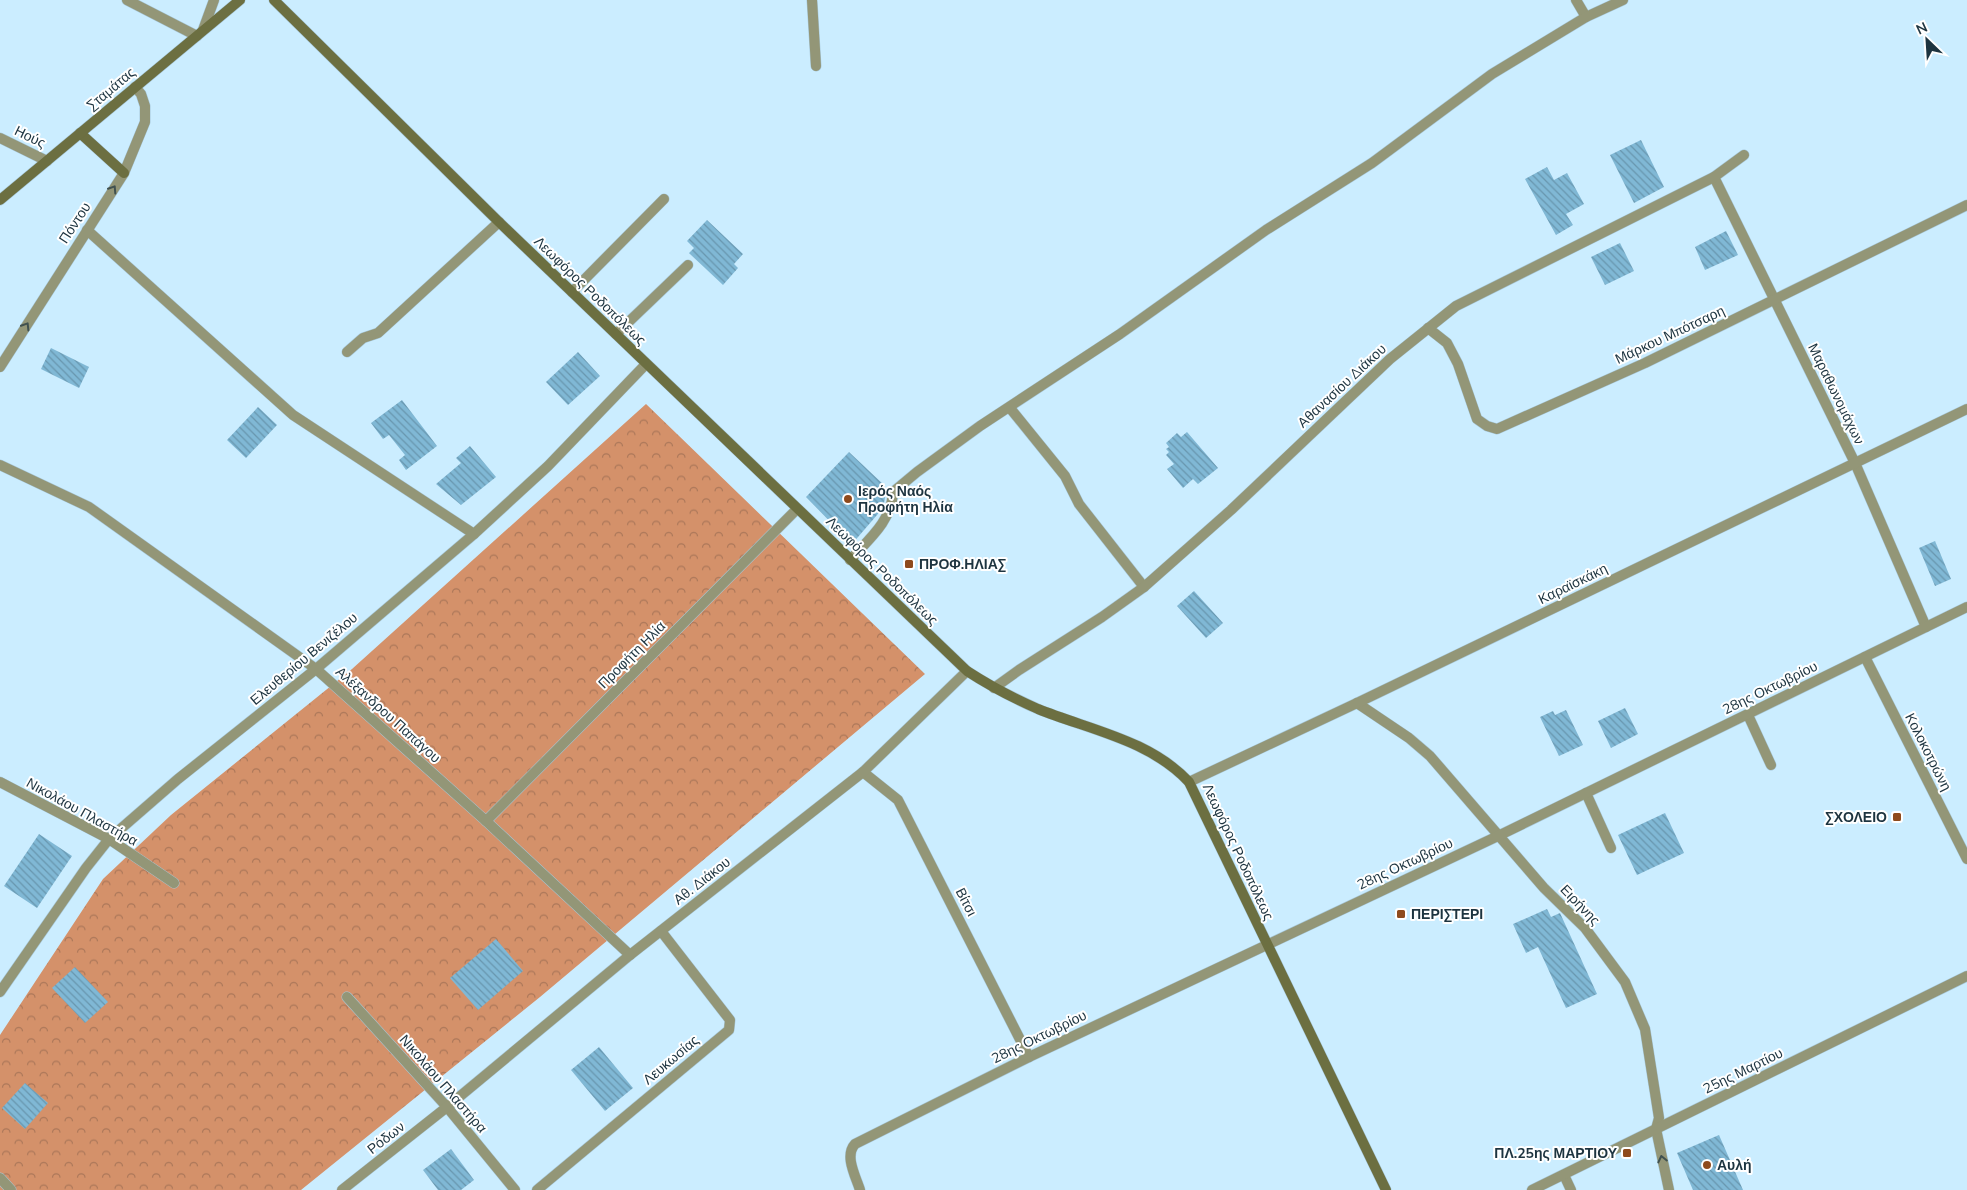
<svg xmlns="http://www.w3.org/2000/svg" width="1967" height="1190" viewBox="0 0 1967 1190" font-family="'Nunito Sans',sans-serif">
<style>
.forest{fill:url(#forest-crowns)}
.building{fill:url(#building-back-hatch)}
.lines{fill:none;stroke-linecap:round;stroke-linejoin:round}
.lane-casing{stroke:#a8c8d9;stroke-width:11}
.street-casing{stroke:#a8c8d9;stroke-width:11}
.secondary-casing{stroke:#a8c8d9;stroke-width:11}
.lane{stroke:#939677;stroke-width:10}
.street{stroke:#939677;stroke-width:10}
.secondary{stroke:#6c6f41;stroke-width:10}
.oneway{stroke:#405150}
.poi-dot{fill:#8e4a1c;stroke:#fff;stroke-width:2}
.labels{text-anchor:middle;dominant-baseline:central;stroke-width:4;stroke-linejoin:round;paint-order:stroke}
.street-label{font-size:14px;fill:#1d3440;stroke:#fff}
.poi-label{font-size:14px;font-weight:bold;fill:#1d3440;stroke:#fff;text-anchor:start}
</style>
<defs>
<pattern id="forest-crowns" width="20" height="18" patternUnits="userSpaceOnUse" patternTransform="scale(1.25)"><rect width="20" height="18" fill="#d4916a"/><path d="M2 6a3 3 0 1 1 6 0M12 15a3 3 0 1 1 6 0" fill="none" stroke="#ab7759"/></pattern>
<pattern id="building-back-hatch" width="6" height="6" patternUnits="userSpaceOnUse" patternTransform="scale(1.25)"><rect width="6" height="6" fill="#80b8d5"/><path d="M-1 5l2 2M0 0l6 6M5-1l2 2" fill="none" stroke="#6896ae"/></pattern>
</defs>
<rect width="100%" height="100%" fill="#cbedff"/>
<path class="forest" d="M646,404L925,674L540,997L301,1190H0V1035L103,879L171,815L352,669Z"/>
<g class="building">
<path d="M1641,140L1664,187L1634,203L1610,155Z"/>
<path d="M1547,167L1554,180L1567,173L1584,204L1566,214L1573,225L1556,235L1525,179Z"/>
<path d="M707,220L743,254L734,264L738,268L723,285L689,253L694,248L687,241Z"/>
<path d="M1726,231L1738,255L1705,270L1695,247Z"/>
<path d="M1620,243L1634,271L1605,285L1591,257Z"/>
<path d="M51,348L89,367L79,388L41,369Z"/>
<path d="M578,352L600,376L568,405L546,382Z"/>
<path d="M402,400L437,446L406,470L399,460L405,455L389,435L383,439L371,423Z"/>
<path d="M258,407L277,425L246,458L227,440Z"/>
<path d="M1187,432L1218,468L1198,484L1193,479L1183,488L1167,469L1174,464L1166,455L1169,452L1166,449L1169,447L1166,443L1177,433L1181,437Z"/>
<path d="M470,446L496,477L461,505L436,484L461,463L456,458Z"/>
<path d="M849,452L884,485L886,493L883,508L852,544L806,497Z"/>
<path d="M1935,541L1951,579L1935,586L1919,548Z"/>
<path d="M1194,591L1223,623L1206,638L1177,606Z"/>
<path d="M1625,708L1638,734L1611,748L1598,721Z"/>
<path d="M1566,710L1583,745L1559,756L1540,717L1553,711L1555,715Z"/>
<path d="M1665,813L1684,853L1637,875L1618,835Z"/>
<path d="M39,834L72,856L37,908L4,886Z"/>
<path d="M1547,909L1551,917L1560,913L1597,994L1566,1008L1538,947L1526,953L1513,924Z"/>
<path d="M496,939L523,971L478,1010L450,978Z"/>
<path d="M75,967L108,1002L85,1023L52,988Z"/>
<path d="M599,1047L633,1088L605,1111L571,1070Z"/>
<path d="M25,1083L48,1103L25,1129L2,1108Z"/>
<path d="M1719,1135L1743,1190H1693L1677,1153Z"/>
<path d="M451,1149L474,1180L461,1190H438L423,1170Z"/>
</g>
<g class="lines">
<defs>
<g id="lane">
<path d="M1748,715L1771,765"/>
<path d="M1586,793L1611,848"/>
</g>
<g id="street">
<path d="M127,0L197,36"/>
<path d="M812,0L816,66"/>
<path d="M1576,0L1586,17"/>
<path d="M203,30L214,0"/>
<path d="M0,138L47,161"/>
<path d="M1714,177L1855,463L1926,627"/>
<path d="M87,230L293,415L474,534"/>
<path d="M572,292L664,199"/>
<path d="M1428,328L1447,343L1458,364L1477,419L1487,426L1497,429L1645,363L1967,205"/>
<path d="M616,334L688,265"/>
<path d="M347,352L363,338L378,333L499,222"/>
<path d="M0,367L124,173L145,122V106L141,94L135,87"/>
<path d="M1010,408L1065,476L1079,504L1144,587"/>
<path d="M0,465L89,507L316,669L486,821L630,955"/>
<path d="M850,560C868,540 892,521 893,492L917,472L980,426L1120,334L1266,230L1372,163L1492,74L1586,17L1623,0"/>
<path d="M1865,657L1967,859"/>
<path d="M994,688L1019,670L1102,617L1144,587L1231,510L1390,359L1456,306L1714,177L1744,155"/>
<path d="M1357,703L1409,738L1430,756L1544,888L1585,928L1625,982L1645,1029L1659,1118L1656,1129L1669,1190"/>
<path d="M863,772L898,800L1029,1057"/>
<path d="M0,782L109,839L174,883"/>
<path d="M1189,782L1357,703L1967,409"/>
<path d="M486,821L797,509"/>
<path d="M0,992L86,868L109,839L178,779L316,669L474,534L548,466L646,364"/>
<path d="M347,997L447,1107L515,1190"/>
<path d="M1564,1175L1571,1190"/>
<path d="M0,1178L11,1190"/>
<path d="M342,1190L447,1107L630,955L863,772L967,671"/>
<path d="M537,1190L729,1030L730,1020L661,931"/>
<path d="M860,1190C856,1177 844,1156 855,1144L1029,1057L1498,836L1967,607"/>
<path d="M1532,1190L1967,976"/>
</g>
<g id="secondary">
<path d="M274,0L499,222L967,671C990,686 1013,698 1038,709C1090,730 1150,740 1189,782L1386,1190"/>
<path d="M80,133L124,173"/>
<path d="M0,200L240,0"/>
</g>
</defs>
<use href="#lane" class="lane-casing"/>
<use href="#street" class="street-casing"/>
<use href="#secondary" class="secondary-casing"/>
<use href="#lane" class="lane"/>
<use href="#street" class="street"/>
<use href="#secondary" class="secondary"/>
</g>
<defs><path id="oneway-chevron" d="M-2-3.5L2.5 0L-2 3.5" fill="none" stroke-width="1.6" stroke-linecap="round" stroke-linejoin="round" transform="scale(1.25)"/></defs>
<g class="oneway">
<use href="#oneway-chevron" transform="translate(113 189) rotate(-57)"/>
<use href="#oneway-chevron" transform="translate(26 326) rotate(-58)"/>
<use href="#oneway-chevron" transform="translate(1662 1159) rotate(-103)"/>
</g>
<g class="poi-dot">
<circle cx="848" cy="499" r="5"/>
<rect x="904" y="559" width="10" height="10" rx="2.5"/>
<rect x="1892" y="812" width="10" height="10" rx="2.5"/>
<rect x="1396" y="909" width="10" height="10" rx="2.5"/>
<rect x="1622" y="1148" width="10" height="10" rx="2.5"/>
<circle cx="1707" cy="1165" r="5"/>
</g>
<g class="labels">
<g class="street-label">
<text transform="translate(111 89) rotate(-40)">Σταμάτας</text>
<text transform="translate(30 137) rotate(26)">Ηούς</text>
<text transform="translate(75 223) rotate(-57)">Πόντου</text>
<text transform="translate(590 291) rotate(44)">Λεωφόρος Ροδοπόλεως</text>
<text transform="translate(1670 335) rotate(-25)">Μάρκου Μπότσαρη</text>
<text transform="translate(1342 386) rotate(-43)">Αθανασίου Διάκου</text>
<text transform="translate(1836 394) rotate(64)">Μαραθωνομάχων</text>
<text transform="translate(882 571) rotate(44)">Λεωφόρος Ροδοπόλεως</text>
<text transform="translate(1573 584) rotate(-26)">Καραϊσκάκη</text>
<text transform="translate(632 655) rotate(-45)">Προφήτη Ηλία</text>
<text transform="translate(304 659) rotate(-40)">Ελευθερίου Βενιζέλου</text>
<text transform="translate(1770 688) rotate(-26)">28ης Οκτωβρίου</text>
<text transform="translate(388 715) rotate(42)">Αλέξανδρου Παπάγου</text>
<text transform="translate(1928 752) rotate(63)">Κολοκοτρώνη</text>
<text transform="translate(82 812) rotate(29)">Νικολάου Πλαστήρα</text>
<text transform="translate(1238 852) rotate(65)">Λεωφόρος Ροδοπόλεως</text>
<text transform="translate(1405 864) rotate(-25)">28ης Οκτωβρίου</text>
<text transform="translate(702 881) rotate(-38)">Αθ. Διάκου</text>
<text transform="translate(966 902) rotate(63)">Βίτσι</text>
<text transform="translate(1580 905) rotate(46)">Ειρήνης</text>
<text transform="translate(1039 1037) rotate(-26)">28ης Οκτωβρίου</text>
<text transform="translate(671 1060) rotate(-40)">Λευκωσίας</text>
<text transform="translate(1743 1071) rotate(-26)">25ης Μαρτίου</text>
<text transform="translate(443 1084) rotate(49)">Νικολάου Πλαστήρα</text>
<text transform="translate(386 1138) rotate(-38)">Ρόδων</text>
</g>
<g class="poi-label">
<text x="858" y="491">Ιερός Ναός<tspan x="858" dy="16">Προφήτη Ηλία</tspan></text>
<text x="919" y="564">ΠΡΟΦ.ΗΛΙΑΣ</text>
<text x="1887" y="817" text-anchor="end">ΣΧΟΛΕΙΟ</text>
<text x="1411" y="914">ΠΕΡΙΣΤΕΡΙ</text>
<text x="1617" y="1153" text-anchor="end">ΠΛ.25ης ΜΑΡΤΙΟΥ</text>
<text x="1717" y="1165">Αυλή</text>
</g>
</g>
<g transform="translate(1927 40) rotate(335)" stroke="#ffffff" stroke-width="4" paint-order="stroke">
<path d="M0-4L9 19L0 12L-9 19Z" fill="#1d3440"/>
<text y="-8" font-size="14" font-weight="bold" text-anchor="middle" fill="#1d3440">N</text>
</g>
</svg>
